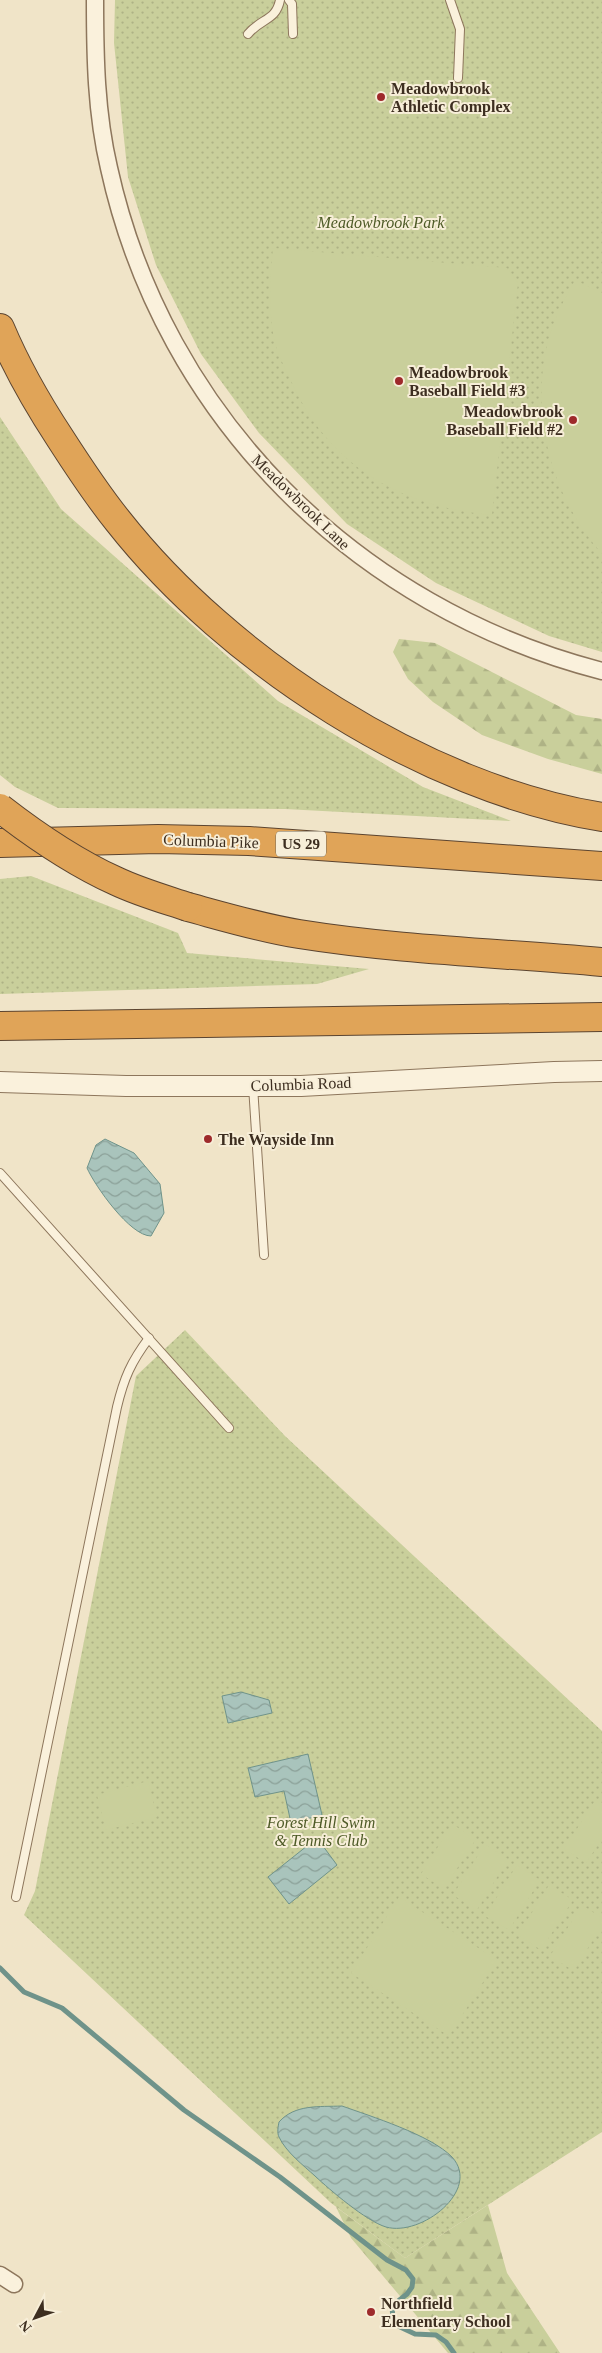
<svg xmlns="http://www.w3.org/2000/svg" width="602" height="2353" viewBox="0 0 602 2353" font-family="Georgia,serif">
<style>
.grass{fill:url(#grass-dots)}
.forest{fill:url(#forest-firs)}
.pitch{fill:#c9cf9b}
.water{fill:url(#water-waves);stroke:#6f938a}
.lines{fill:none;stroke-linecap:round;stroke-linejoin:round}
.stream{stroke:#6f938a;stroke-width:5}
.service-casing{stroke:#8d765c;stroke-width:10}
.minor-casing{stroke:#8d765c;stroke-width:19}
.tertiary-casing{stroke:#8d765c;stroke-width:22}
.motorway-casing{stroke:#5b4430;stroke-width:30}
.service{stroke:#faf1dc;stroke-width:8}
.minor{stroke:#faf1dc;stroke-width:16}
.tertiary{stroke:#faf1dc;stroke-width:20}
.motorway{stroke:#e0a458;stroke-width:28}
.motorway-bridge-casing{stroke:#5b4430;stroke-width:30;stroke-linecap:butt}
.motorway-bridge{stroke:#e0a458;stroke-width:28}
.poi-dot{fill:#9e2a2b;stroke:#f7eed8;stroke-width:2}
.labels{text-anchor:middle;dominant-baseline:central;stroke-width:4;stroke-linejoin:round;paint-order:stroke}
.shield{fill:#f7eed8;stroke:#756857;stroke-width:1}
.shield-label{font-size:15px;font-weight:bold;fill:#3d2e20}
.poi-label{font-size:16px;font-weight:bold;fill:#3d2e20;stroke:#f7eed8;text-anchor:start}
.park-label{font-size:16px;font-style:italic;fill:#4d5a26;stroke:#f7eed8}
.street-label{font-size:16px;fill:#3d2e20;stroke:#f7eed8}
</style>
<defs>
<pattern id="grass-dots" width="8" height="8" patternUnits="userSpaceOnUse" patternTransform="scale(1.25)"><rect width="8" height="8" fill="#c9cf9b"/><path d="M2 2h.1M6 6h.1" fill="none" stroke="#aeb285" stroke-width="1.8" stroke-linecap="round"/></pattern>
<pattern id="forest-firs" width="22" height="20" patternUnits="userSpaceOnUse" patternTransform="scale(1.25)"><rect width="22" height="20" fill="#c9cf9b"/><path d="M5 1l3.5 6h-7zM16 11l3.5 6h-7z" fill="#aeb285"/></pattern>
<pattern id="water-waves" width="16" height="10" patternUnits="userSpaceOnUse" patternTransform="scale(1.25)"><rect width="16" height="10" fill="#a9c4bc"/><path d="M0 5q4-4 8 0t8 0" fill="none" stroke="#8ba098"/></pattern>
</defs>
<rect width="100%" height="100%" fill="#f0e4c8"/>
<g class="grass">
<path d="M115,0H602V652L549,636L436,583L347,524L259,433L201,354L156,265L128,177L114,43Z"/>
<path d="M0,417L61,509L278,701L423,787L511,821L285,809L58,808L15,787L0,775Z"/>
<path d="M31,876L178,933L187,953L369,969L317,984L0,994V879Z"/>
<path d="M185,1330L285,1436L602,1731V2132L405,2258L331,2203L24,1915L35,1891L136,1376Z"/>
</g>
<g class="forest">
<path d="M399,639L435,643L576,715L602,719V774L548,759L482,735L433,702L408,679L393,652Z"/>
<path d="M488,2205L507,2273L560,2353H448L351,2238L336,2207L405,2258Z"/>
</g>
<g class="pitch">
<path d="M273,248L507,268L518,283L492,515C402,507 329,467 291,381C285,368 277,353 274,339C268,308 270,278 273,248Z"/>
<path d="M575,280L602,293V554C545,490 523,390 559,310C564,300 570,290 575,280Z"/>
<path d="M148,1781L157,1817L106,1830L97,1795Z"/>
<path d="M596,1799L602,1803V1839L586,1863L564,1849Z"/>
<path d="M452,1824L476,1839L444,1889L421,1874Z"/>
<path d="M485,1844L508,1859L477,1910L453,1895Z"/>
<path d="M517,1865L540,1880L509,1930L485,1916Z"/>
<path d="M549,1885L573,1900L541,1950L518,1935Z"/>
<path d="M399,1897L497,1960L449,2036L351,1973Z"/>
<path d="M582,1905L602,1918V1925L574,1971L550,1956Z"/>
</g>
<g class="water">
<path d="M105,1139L134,1153L160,1184L164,1213L151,1236C130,1236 95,1186 87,1168L96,1145Z"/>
<path d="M241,1692L269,1700L272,1713L228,1723L222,1696Z"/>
<path d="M308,1754L322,1815L291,1823L284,1791L255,1797L248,1768Z"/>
<path d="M317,1838L337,1865L289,1904L268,1877Z"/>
<path d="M342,2106C370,2116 431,2135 452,2157C482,2190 421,2237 386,2227C366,2221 330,2190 315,2176C303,2165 286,2152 279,2137C277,2133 278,2127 279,2122C295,2104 319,2107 342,2106Z"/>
</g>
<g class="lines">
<path class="stream" d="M0,1968L24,1992L62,2008L184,2110L280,2177L387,2260L406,2270L413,2279L412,2287L407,2294L392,2306L393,2320L398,2326L415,2334L436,2335L446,2342L454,2353"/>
<defs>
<g id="service">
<path d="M289,0L292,4L293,34"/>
<path d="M450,0L460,29L458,78"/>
<path d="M248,34C261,18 276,21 280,0"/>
<path d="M253,1086L264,1255"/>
<path d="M0,1173L229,1428"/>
<path d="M16,1897L117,1407C124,1378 131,1362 149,1338"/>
</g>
<g id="minor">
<path d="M95,0C95,57 96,113 109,168C164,418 357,608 602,671"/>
<path d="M0,2275L14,2284"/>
</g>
<path id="tertiary" d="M0,1082L126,1086H301L554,1072L602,1071"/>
<g id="motorway">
<path d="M0,328C16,366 37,403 60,438C78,466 97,495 118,521C229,662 424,788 602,817"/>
<path d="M0,843L158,839L249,841L602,866"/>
<path d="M188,907C225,917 261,928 299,934C399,950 501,953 602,962"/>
<path d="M0,1026L602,1017"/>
</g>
</defs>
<use href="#service" class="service-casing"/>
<use href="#minor" class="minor-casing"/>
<use href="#tertiary" class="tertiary-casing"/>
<use href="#motorway" class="motorway-casing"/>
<use href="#service" class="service"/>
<use href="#minor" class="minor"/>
<use href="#tertiary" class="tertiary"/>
<use href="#motorway" class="motorway"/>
<defs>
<path id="motorway-bridge" d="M0,808C36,836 74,862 116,881C139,892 164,899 188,907"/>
</defs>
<use href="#motorway-bridge" class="motorway-bridge-casing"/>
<use href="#motorway-bridge" class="motorway-bridge"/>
</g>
<g class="poi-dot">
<circle cx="381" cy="97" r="5"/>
<circle cx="399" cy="381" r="5"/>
<circle cx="573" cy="420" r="5"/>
<circle cx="208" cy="1139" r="5"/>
<circle cx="371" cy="2312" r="5"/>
</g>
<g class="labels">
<rect class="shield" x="276" y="831.5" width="50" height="25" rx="4"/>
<g class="shield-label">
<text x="301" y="844">US 29</text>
</g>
<g class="poi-label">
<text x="391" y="88">Meadowbrook<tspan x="391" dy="18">Athletic Complex</tspan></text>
<text x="409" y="372">Meadowbrook<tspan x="409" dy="18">Baseball Field #3</tspan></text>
<text x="563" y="411" text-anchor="end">Meadowbrook<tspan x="563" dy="18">Baseball Field #2</tspan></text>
<text x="218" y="1139">The Wayside Inn</text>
<text x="381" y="2303">Northfield<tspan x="381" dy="18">Elementary School</tspan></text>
</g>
<g class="park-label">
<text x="381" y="222">Meadowbrook Park</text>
<text x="321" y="1822">Forest Hill Swim<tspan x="321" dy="18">&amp; Tennis Club</tspan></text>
</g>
<g class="street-label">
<text transform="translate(301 502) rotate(44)">Meadowbrook Lane</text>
<text transform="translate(211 841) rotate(2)">Columbia Pike</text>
<text transform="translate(301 1084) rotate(-2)">Columbia Road</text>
</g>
</g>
<g transform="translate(35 2318) rotate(229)" stroke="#f7eed8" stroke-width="4" paint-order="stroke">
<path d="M0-4L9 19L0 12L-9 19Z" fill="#3d2e20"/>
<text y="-8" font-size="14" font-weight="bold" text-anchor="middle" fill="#3d2e20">N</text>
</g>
</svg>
